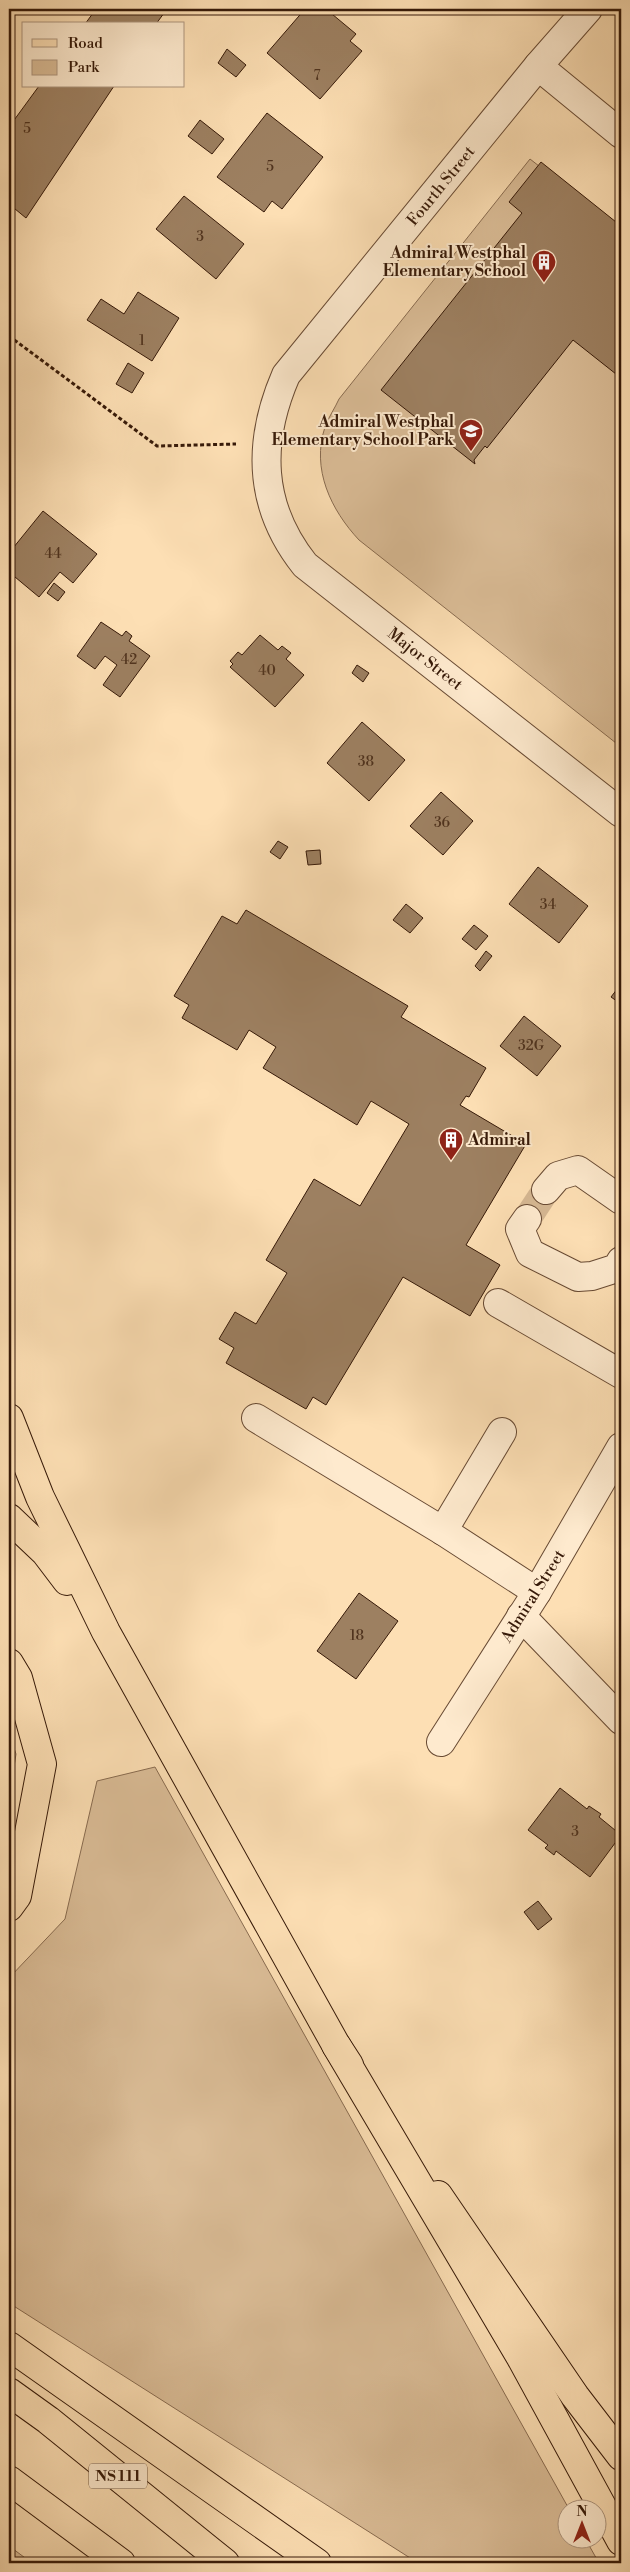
<svg xmlns="http://www.w3.org/2000/svg" width="630" height="2572" viewBox="0 0 630 2572" font-family="'Libre Bodoni',serif">
<style>
.green{fill:#dbbd97;stroke:#886b50}
.building{fill:#9d8061;stroke:#361908}
.lines{fill:none;stroke-linecap:round;stroke-linejoin:round}
.minor-tunnel{stroke:#d5b792;stroke-width:28;stroke-dasharray:28 14;stroke-linecap:butt}
.minor-casing{stroke:#684a33;stroke-width:30}
.major-casing{stroke:#361908;stroke-width:30}
.highway-casing{stroke:#361908;stroke-width:30}
.path{stroke:#361908;stroke-width:3;stroke-dasharray:4 2.5;stroke-linecap:butt}
.minor{stroke:#feeace;stroke-width:28}
.major{stroke:#fddfb4;stroke-width:28}
.highway{stroke:#fddfb4;stroke-width:28}
.labels{text-anchor:middle;dominant-baseline:central;stroke-width:4;stroke-linejoin:round;paint-order:stroke}
.number-label{font-size:14px;fill:#50331e}
.shield{fill:#feeace;stroke:#725843;stroke-width:1}
.shield-label{font-size:15px;font-weight:bold;fill:#361908}
.street-label{font-size:16px;fill:#361908;stroke:#feeace}
.poi-label{font-size:16px;font-weight:bold;fill:#361908;stroke:#feeace;text-anchor:end}
</style>
<rect width="100%" height="100%" fill="#fddfb4"/>
<filter id="stains"><feTurbulence type="fractalNoise" baseFrequency=".004" numOctaves="4"/><feColorMatrix values="0 0 0 0 .2 0 0 0 0 .09 0 0 0 0 .02 0 0 0 .5 -.17"/></filter>
<radialGradient id="worn" r=".72"><stop offset=".6" stop-color="#630" stop-opacity="0"/><stop offset="1" stop-color="#630" stop-opacity=".3"/></radialGradient>
<g class="green">
<path d="M530,159L621,230V747L359,540C331,510 311,469 325,427C328,418 335,408 339,399Z"/>
<path d="M9,1733L16,1754L9,1799Z"/>
<path d="M155,1767L569,2509L568,2540H586L599,2563H418L9,2303V1978L65,1919L97,1781Z"/>
<path d="M9,2546L32,2563H9Z"/>
</g>
<g class="building">
<path d="M96,9H167L156,24H85Z"/>
<path d="M305,9H326L356,34L350,41L362,51L320,99L267,53Z"/>
<path d="M227,49L246,65L236,77L218,63Z"/>
<path d="M39,86H114L26,218L9,204V127Z"/>
<path d="M267,113L323,157L282,209L272,201L264,212L217,177Z"/>
<path d="M200,120L224,139L212,154L188,136Z"/>
<path d="M541,162L621,226V378L573,340L487,448L485,446L474,460L475,464L381,390L522,213L509,202Z"/>
<path d="M184,196L244,244L216,279L156,229Z"/>
<path d="M138,292L179,318L152,361L87,320L101,299L124,314Z"/>
<path d="M128,363L144,373L132,393L116,384Z"/>
<path d="M43,511L97,554L73,583L60,572L39,597L9,572V553Z"/>
<path d="M54,583L65,592L58,601L47,593Z"/>
<path d="M101,622L122,636L126,631L132,636L129,641L150,656L120,697L103,685L117,665L105,656L95,669L77,656Z"/>
<path d="M260,635L278,650L282,646L291,653L286,659L304,675L275,707L230,667L233,664L230,661L238,652L242,655Z"/>
<path d="M357,665L369,673L363,682L352,673Z"/>
<path d="M362,722L405,760L369,801L327,763Z"/>
<path d="M441,792L473,821L443,855L410,826Z"/>
<path d="M278,841L288,847L280,859L270,852Z"/>
<path d="M320,850L321,864L308,865L306,851Z"/>
<path d="M538,867L588,906L559,943L509,904Z"/>
<path d="M406,904L423,918L410,933L393,920Z"/>
<path d="M246,910L408,1006L401,1017L486,1068L469,1097L466,1096L460,1105L526,1144L466,1245L500,1265L470,1316L403,1277L326,1405L313,1397L306,1409L226,1363L234,1348L219,1339L235,1312L256,1324L287,1273L266,1260L314,1179L360,1206L409,1124L371,1101L357,1125L263,1068L276,1047L249,1030L237,1050L182,1018L189,1005L174,996L222,916L237,924Z"/>
<path d="M474,925L488,936L476,950L462,939Z"/>
<path d="M486,951L492,956L480,971L475,966Z"/>
<path d="M621,984V1004L611,997Z"/>
<path d="M524,1016L561,1046L537,1076L500,1046Z"/>
<path d="M359,1593L398,1621L356,1679L317,1651Z"/>
<path d="M560,1788L587,1809L589,1806L601,1814L599,1817L621,1835L590,1877L556,1851L554,1855L545,1848L548,1845L528,1830Z"/>
<path d="M538,1901L552,1919L538,1930L524,1912Z"/>
</g>
<g class="lines">
<path class="minor-tunnel" d="M527,1219L546,1190"/>
<defs>
<g id="minor">
<path d="M588,9L538,66L286,375C257,442 258,506 305,565L621,813"/>
<path d="M538,66L621,134"/>
<path d="M546,1190L558,1176L578,1170L621,1200"/>
<path d="M527,1219L520,1229L530,1253L578,1277L592,1276L617,1268L621,1261"/>
<path d="M498,1303L621,1374"/>
<path d="M256,1418L443,1531L537,1592"/>
<path d="M443,1531L502,1432"/>
<path d="M521,1616L621,1720"/>
<path d="M441,1742L537,1592L621,1447"/>
</g>
<g id="major">
<path d="M9,1418L40,1497L106,1632L336,2045L349,2065"/>
<path d="M9,1518L45,1552L67,1581"/>
<path d="M438,2195L575,2396L621,2456"/>
</g>
<g id="highway">
<path d="M9,1663L18,1678L42,1764L17,1896L9,1907"/>
<path d="M336,2045L520,2356L621,2541"/>
<path d="M9,2346L317,2563"/>
<path d="M9,2392L48,2420L225,2563"/>
<path d="M9,2480L121,2563"/>
</g>
</defs>
<use href="#minor" class="minor-casing"/>
<use href="#major" class="major-casing"/>
<use href="#highway" class="highway-casing"/>
<path class="path" d="M9,336L157,446L236,444"/>
<use href="#minor" class="minor"/>
<use href="#major" class="major"/>
<use href="#highway" class="highway"/>
</g>
<defs>
<symbol id="building-pin" viewBox="-11 -11 22 30"><path d="M0 17L-7.5 6A9.5 9.5 0 1 1 7.5 6Z" fill="#8f2418" stroke="#feeace"/><path d="M-4-6H4V6H1V3H-1V6H-4ZM-2.5-4.3h1.7v1.8h-1.7ZM.8-4.3h1.7v1.8H.8ZM-2.5-1h1.7V.8h-1.7ZM.8-1h1.7V.8H.8Z" fill="#fff"/></symbol>
<symbol id="school-pin" viewBox="-11 -11 22 30"><path d="M0 17L-7.5 6A9.5 9.5 0 1 1 7.5 6Z" fill="#8f2418" stroke="#feeace"/><path d="M0-5L7-2L0 1L-7-2ZM-4 1L0 2.5L4 1V4Q0 6-4 4Z" fill="#fff"/></symbol>
</defs>
<g fill-rule="evenodd">
<use href="#building-pin" x="530" y="248" width="28" height="38"/>
<use href="#school-pin" x="457" y="417" width="28" height="38"/>
<use href="#building-pin" x="437" y="1126" width="28" height="38"/>
</g>
<g class="labels">
<g class="number-label">
<text x="317" y="76">7</text>
<text x="27" y="129">5</text>
<text x="270" y="167">5</text>
<text x="200" y="237">3</text>
<text x="142" y="341">1</text>
<text x="53" y="554">44</text>
<text x="129" y="660">42</text>
<text x="267" y="671">40</text>
<text x="366" y="762">38</text>
<text x="442" y="823">36</text>
<text x="548" y="905">34</text>
<text x="531" y="1046">32G</text>
<text x="357" y="1636">18</text>
<text x="575" y="1832">3</text>
</g>
<rect class="shield" x="89" y="2463.5" width="58" height="25" rx="4"/>
<g class="shield-label">
<text x="118" y="2476">NS 111</text>
</g>
<g class="street-label">
<text transform="translate(441 186) rotate(-51)">Fourth Street</text>
<text transform="translate(425 659) rotate(38)">Major Street</text>
<text transform="translate(533 1596) rotate(-58)">Admiral Street</text>
</g>
<g class="poi-label">
<text x="526" y="253">Admiral Westphal<tspan x="526" dy="18">Elementary School</tspan></text>
<text x="454" y="422">Admiral Westphal<tspan x="454" dy="18">Elementary School Park</tspan></text>
<text x="468" y="1140" text-anchor="start">Admiral</text>
</g>
</g>
<rect width="630" height="2572" fill="none" stroke="#fddfb4" stroke-width="30"/>
<rect x="10" y="10" width="610" height="2552" fill="none" stroke="#361908" stroke-width="2.5"/>
<rect x="15" y="15" width="600" height="2542" fill="none" stroke="#361908"/>
<rect x="22" y="22" width="162" height="65" fill="#feeace" stroke="#ae967f"/>
<rect x="32" y="39" width="25" height="8" fill="#fddfb4" stroke="#ae967f"/>
<text x="68" y="48" font-size="15" fill="#361908">Road</text>
<rect x="32" y="60" width="25" height="15" fill="#dbbd97" stroke="#ae967f"/>
<text x="68" y="72" font-size="15" fill="#361908">Park</text>
<g transform="translate(582 2524)"><circle r="24" fill="#feeace" stroke="#ae967f"/>
<path d="M0-4L9 19L0 12L-9 19Z" fill="#8f2418"/>
<text y="-8" font-size="14" font-weight="bold" text-anchor="middle" fill="#361908">N</text>
</g>
<rect width="100%" height="100%" filter="url(#stains)"/>
<rect width="100%" height="100%" fill="url(#worn)"/>
</svg>
